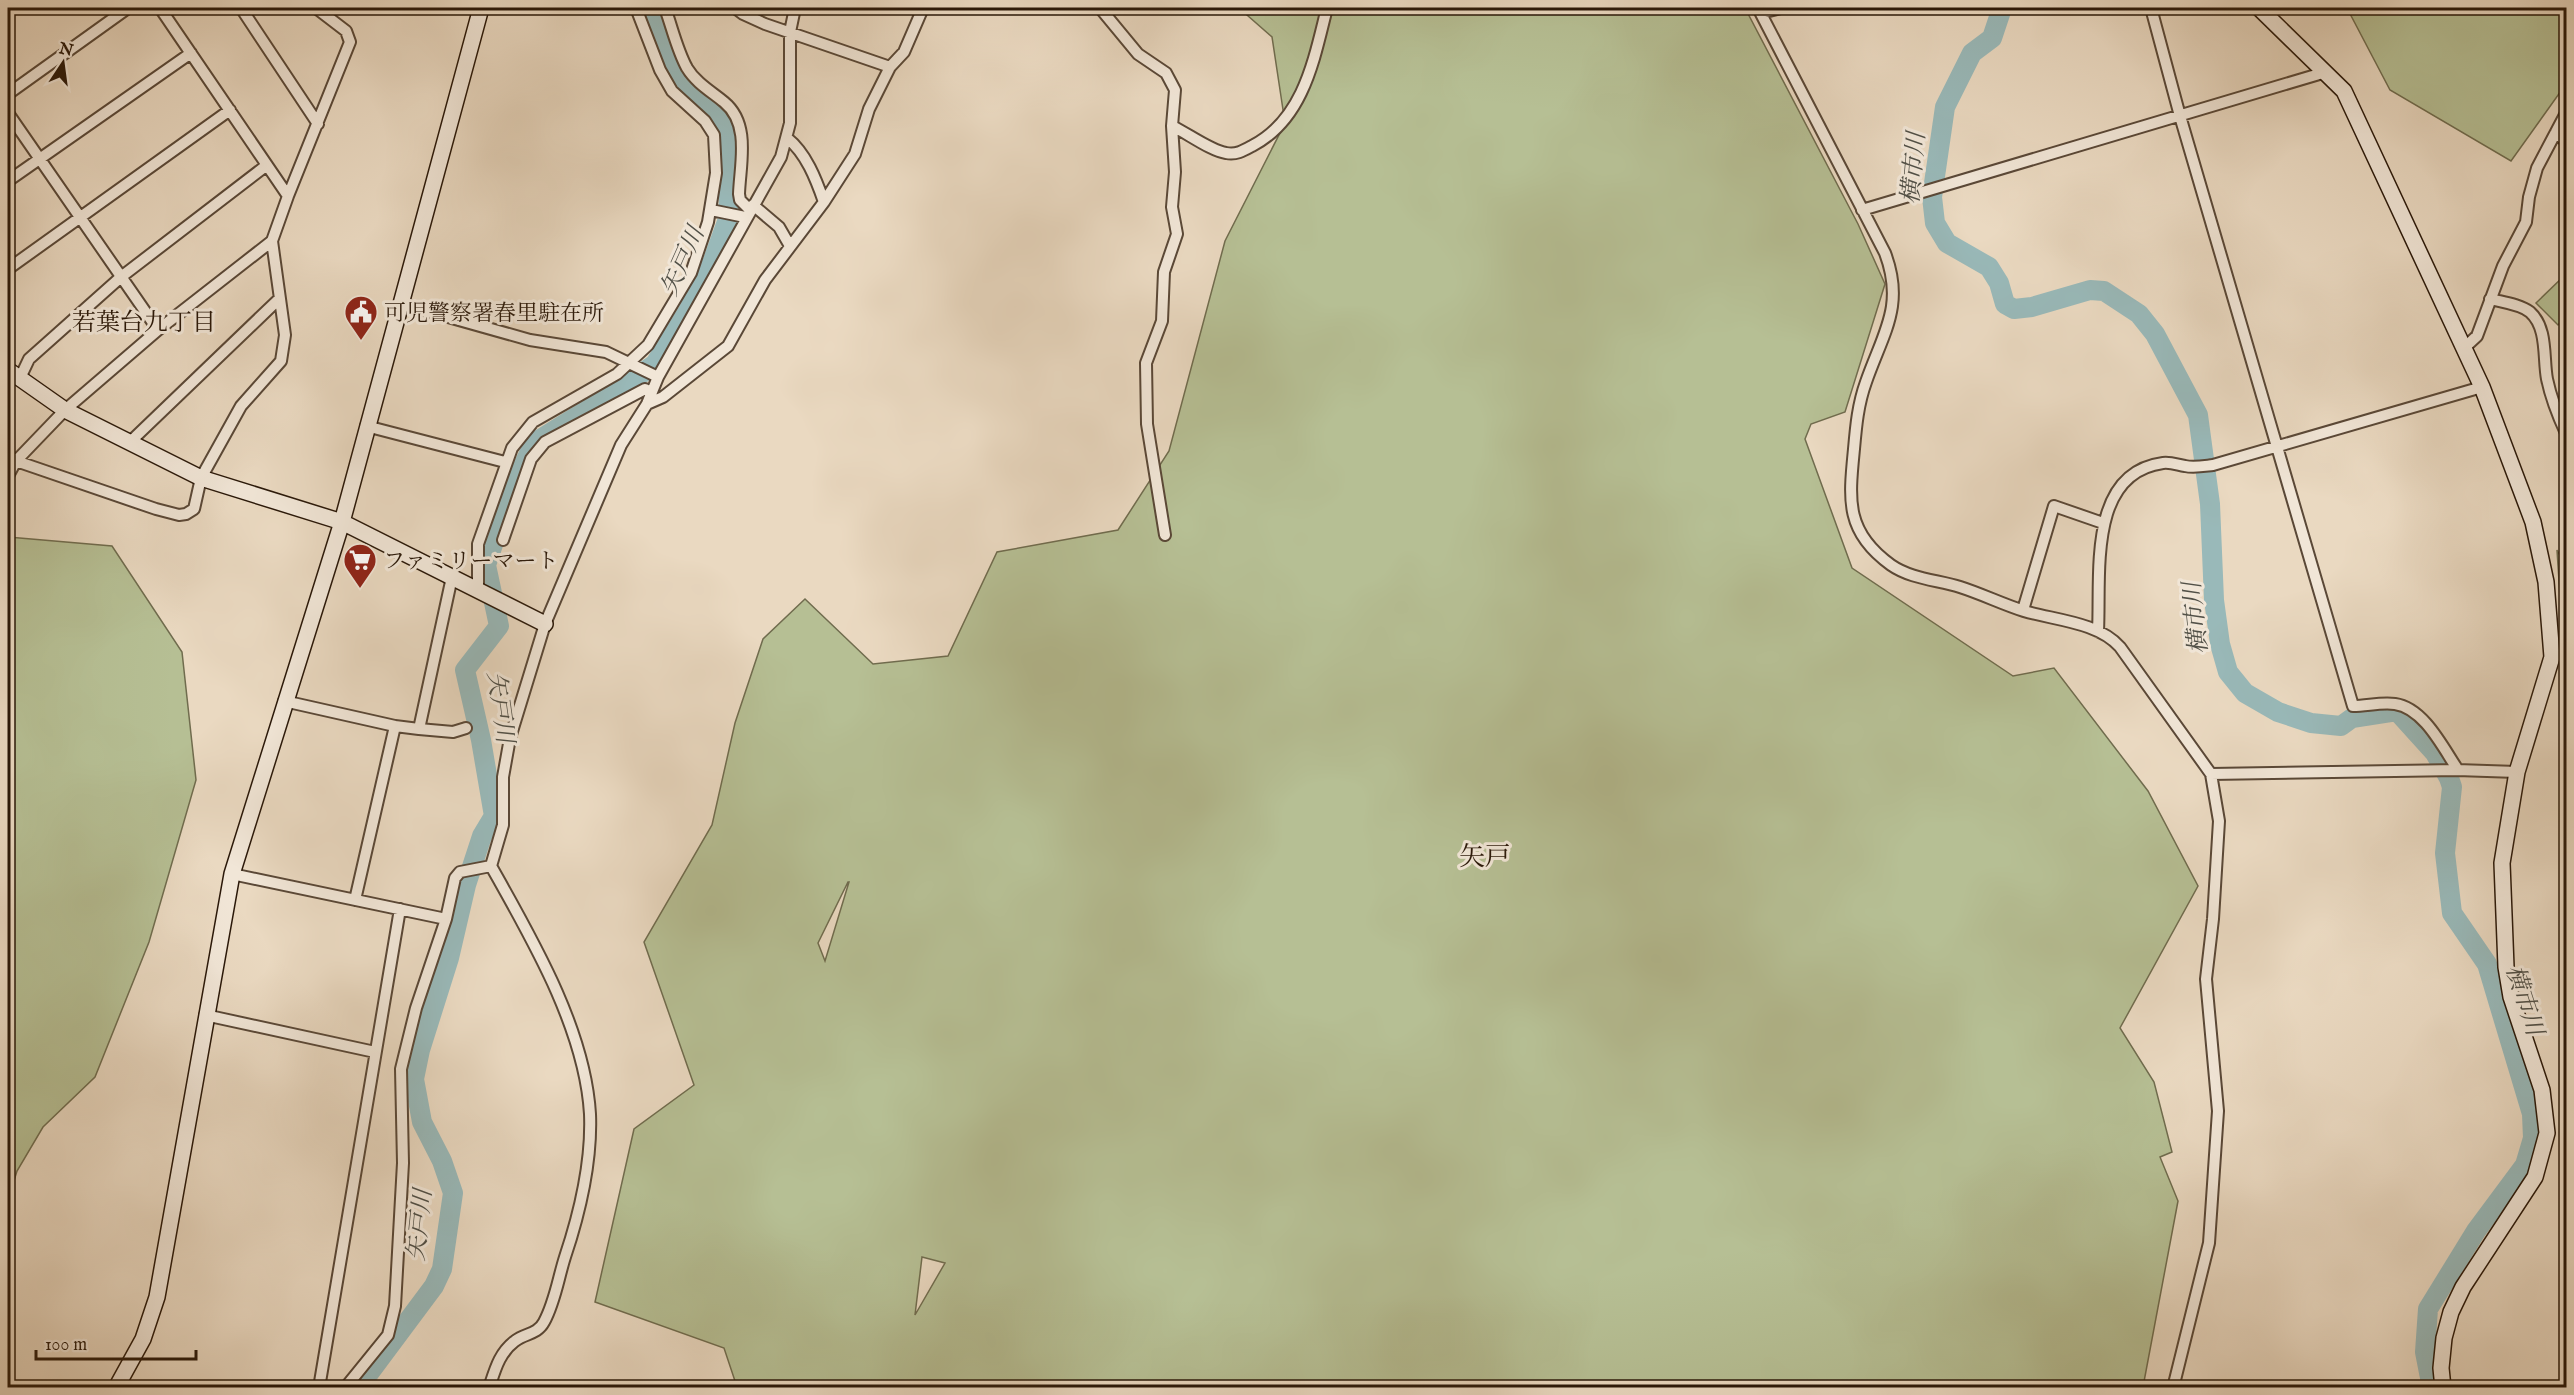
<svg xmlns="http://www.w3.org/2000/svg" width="2574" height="1395" font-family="'IM FELL English','Noto Serif JP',serif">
  <rect width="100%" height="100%" fill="#ead9c1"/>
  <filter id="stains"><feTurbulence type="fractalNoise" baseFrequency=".00333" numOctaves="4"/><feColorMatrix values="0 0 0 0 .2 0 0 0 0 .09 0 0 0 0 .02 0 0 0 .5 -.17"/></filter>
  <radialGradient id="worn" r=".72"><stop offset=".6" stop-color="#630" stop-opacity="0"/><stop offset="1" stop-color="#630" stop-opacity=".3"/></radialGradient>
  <path fill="#b6bf94" stroke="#706c4e" stroke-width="1.5" fill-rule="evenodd" d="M 1239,8 L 1745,8 L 1858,224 L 1885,284 L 1845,412 L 1811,424 L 1805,439 L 1852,568 L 2013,676 L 2054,668 L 2148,791 L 2198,886 L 2120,1028 L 2154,1082 L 2172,1152 L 2160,1157 L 2178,1201 L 2143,1387 L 737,1387 L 724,1348 L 595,1302 L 634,1129 L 694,1085 L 644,942 L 712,825 L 735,723 L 763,639 L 805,599 L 873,664 L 948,656 L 997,552 L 1118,530 L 1169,451 L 1225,241 L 1285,123 L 1272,37 ZM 848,882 L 849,882 L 825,961 L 818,943 ZM 922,1257 L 945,1263 L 915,1315 Z
    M 2347,8 L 2566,8 L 2562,20 L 2566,25 L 2566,84 L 2511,161 L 2390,90 Z
    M 2566,274 L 2566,316 L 2558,325 L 2536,303 Z
    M 8,537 L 112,546 L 182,652 L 196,780 L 149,942 L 95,1077 L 43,1127 L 17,1171 L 8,1200 Z
    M 2557,550 L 2566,567 L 2566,690 Z"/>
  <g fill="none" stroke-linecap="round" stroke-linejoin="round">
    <path stroke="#99b9b9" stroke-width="20" d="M 2002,8 L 1992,38 L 1972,53 L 1945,107 L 1932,197 L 1935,223 L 1947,243 L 1989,267 L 1999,283 L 2005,304 L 2014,309 L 2032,307 L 2090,290 L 2104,291 L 2139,314 L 2155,334 L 2198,415 L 2210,504 L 2214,600 L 2220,644 L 2228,672 L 2245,693 L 2278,712 L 2311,723 L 2341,726 L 2352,718 L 2397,711 L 2435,753 L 2449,778 L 2452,787 L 2445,853 L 2452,913 L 2487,964 L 2532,1114 L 2533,1138 L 2525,1165 L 2476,1231 L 2428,1309 L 2425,1352 L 2432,1388
      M 358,1388 L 434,1286 L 442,1269 L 453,1193 L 442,1161 L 422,1122 L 414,1079 L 420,1050 L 449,958 L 466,885 L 482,836 L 494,816 L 481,740 L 465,670 L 499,626 L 486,565 L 512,489 L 534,443 L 611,395 L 655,364 L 688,311 L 712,263 L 728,219 L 731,145 L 724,121 L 680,82 L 651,8"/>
    <defs>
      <path id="street" d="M 160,8 L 288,196
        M 241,8 L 318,124
        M 665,8 C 672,27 677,50 687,68 C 696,83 712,92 724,102 C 751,124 740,164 739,194 L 740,200 L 750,210
        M 735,8 L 743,14 L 765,24 L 890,67
        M 1100,8 L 1138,54 L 1166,73 L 1175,90 L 1172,126 L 1175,172 L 1172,207 L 1177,234 L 1164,272 L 1162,321 L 1146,363 L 1147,424 L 1165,535
        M 1758,8 L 1885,253 C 1905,306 1883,333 1866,382 C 1858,404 1856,426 1854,449 C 1849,500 1845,532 1891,565 C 1911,579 1938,580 1960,587 C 1982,594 2002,604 2024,611 C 2054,620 2098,622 2120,647 L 2211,774 L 2219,821 L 2213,919 L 2206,979 L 2218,1111 L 2209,1243 L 2173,1388
        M 2151,8 L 2180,116 L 2353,706 C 2367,706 2381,702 2395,704 C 2424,708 2443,748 2458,770
        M 1761,13 L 1781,8
        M 8,94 L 128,8
        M 8,113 L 158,330
        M 1172,126 C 1187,133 1211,151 1226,153 C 1236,155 1243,151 1252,146 C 1304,119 1314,59 1327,8
        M 2556,132 L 2566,142
        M 787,138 C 806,153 816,179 824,202
        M 8,181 L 191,53
        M 753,205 L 779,227 L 790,246
        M 711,210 L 745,217
        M 1862,210 L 2326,72
        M 8,269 L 230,110
        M 2490,299 C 2501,302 2520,304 2530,312 C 2548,328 2543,358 2547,379 C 2551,398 2558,416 2566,433
        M 402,304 L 530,340 L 606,352 L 658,377
        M 2463,349 L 2477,336 L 2503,266 L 2526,222 L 2529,197 L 2537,168 L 2566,113
        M 20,378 L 29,359 L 121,277 L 267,165
        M 647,404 L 663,397 L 728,346 L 765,280 L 824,202 L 855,154 L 869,109 L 890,67 L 904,52 L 923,8
        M 366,426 L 505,462
        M 130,442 L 279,299
        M 8,455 L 16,461 L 156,509 L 179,515 L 186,514 L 194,509 L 201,478 L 241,406 L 281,361 L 285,335 L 272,241 L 288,196 L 350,42 L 346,31 L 316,8
        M 8,476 L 16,461 L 65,410 L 158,330 L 272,241
        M 503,540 L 531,459 L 545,442 L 645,389 L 651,392
        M 452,577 L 419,729 L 453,732 L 466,728
        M 478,591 L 478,544 L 512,448 L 533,422 L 617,374 L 648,345 L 691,273 L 708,222 L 716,173 L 714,135 L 705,121 L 672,91 L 660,70 L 636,8
        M 2023,610 L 2054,506 L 2103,523
        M 2098,631 C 2101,575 2087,473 2163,463 C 2171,462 2178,465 2185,466 C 2194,468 2204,466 2213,465 L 2482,387
        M 284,701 L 395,726
        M 2211,774 L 2457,770 L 2517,772
        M 232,874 L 446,919
        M 355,900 L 395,726 L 419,729
        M 205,1015 L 375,1052
        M 319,1388 L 400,909
        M 345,1388 L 388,1335 L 395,1306 L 403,1163 L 401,1069 L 416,1008 L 446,919 L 455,878 L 460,872 L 491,866
        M 489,1388 C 495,1370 499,1353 515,1341 C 525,1333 537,1335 544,1322 C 555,1302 558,1279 565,1257 C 580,1212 592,1163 590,1114 C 585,1029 532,939 491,866 L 503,825 L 503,777 L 510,738 L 545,624 L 621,445 L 647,404 L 658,377 L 781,157 L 790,123 L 790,32 L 795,8"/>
      <path id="secondary" d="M 2259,8 L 2344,91 L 2482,387 L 2533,522 L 2546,582 L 2552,657 L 2517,772 L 2502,863 L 2506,967 L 2511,997 L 2542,1090 L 2547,1133 L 2535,1177 L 2463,1287 L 2451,1312 L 2444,1338 L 2441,1368 L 2443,1388
        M 8,370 L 65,410 L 201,478 L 342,522 L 545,624
        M 116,1388 L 143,1339 L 157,1297 L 232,874 L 342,522 L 481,8"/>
    </defs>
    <use href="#street" stroke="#5a4837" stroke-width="14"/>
    <use href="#secondary" stroke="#2a1809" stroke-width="18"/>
    <use href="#street" stroke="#f1e6d7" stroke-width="10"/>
    <use href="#secondary" stroke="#f1e6d7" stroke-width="15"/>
  </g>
  <defs>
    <symbol id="civic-pin" viewBox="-11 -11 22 30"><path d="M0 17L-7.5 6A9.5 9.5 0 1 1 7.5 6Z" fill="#8f2418" stroke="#f1e6d7"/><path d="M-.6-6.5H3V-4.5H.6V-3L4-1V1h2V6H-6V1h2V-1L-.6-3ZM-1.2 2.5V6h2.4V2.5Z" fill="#fff"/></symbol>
    <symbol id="supermarket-pin" viewBox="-11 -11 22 30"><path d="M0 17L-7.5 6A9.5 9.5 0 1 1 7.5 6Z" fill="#8f2418" stroke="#f1e6d7"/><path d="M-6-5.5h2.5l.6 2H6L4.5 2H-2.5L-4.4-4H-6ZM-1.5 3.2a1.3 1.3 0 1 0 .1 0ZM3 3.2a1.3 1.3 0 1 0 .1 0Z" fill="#fff"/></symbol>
  </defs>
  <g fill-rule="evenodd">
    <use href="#civic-pin" x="342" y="293" width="38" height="52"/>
    <use href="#supermarket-pin" x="341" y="541" width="38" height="52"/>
  </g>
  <g text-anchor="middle" stroke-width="6" stroke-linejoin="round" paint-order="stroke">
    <g font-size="22" fill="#2a1809" stroke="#f1e6d7" text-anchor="start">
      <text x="384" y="320">可児警察署春里駐在所</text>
      <text x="383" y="568">ファミリーマート</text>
    </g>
    <g font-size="24" font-style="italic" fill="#515047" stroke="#f1e6d7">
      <text transform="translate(1913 168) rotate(-85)" y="8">横市川</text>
      <text transform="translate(682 261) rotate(-66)" y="8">矢戸川</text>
      <text transform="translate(2195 618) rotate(-96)" y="8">横市川</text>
      <text transform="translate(501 707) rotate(82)" y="8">矢戸川</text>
      <text transform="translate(2525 1000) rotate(72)" y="8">横市川</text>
      <text transform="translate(419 1225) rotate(-84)" y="8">矢戸川</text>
    </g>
    <g font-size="24" fill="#2a1809" stroke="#f1e6d7">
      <text x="144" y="330">若葉台九丁目</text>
    </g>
    <g font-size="26" fill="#2a1809" stroke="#f1e6d7">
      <text x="1485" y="865">矢戸</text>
    </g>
  </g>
  <rect width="2574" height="1395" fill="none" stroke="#ead9c1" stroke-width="30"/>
  <rect x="9" y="9" width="2556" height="1377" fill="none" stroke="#2a1809" stroke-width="3"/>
  <rect x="15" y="15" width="2544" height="1365" fill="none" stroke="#2a1809" stroke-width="1.5"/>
  <g transform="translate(63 63) rotate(13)" stroke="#f1e6d7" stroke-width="4.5" paint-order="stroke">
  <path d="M0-4.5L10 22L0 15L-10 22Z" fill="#2a1809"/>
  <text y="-9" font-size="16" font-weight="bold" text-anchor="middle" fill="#2a1809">N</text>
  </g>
  <path d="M36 1350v9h160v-9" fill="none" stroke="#2a1809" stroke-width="3"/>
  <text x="45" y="1350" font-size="18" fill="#2a1809" stroke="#f1e6d7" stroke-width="4.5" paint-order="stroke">100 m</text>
  <rect width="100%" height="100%" filter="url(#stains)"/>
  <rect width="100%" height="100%" fill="url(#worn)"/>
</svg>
